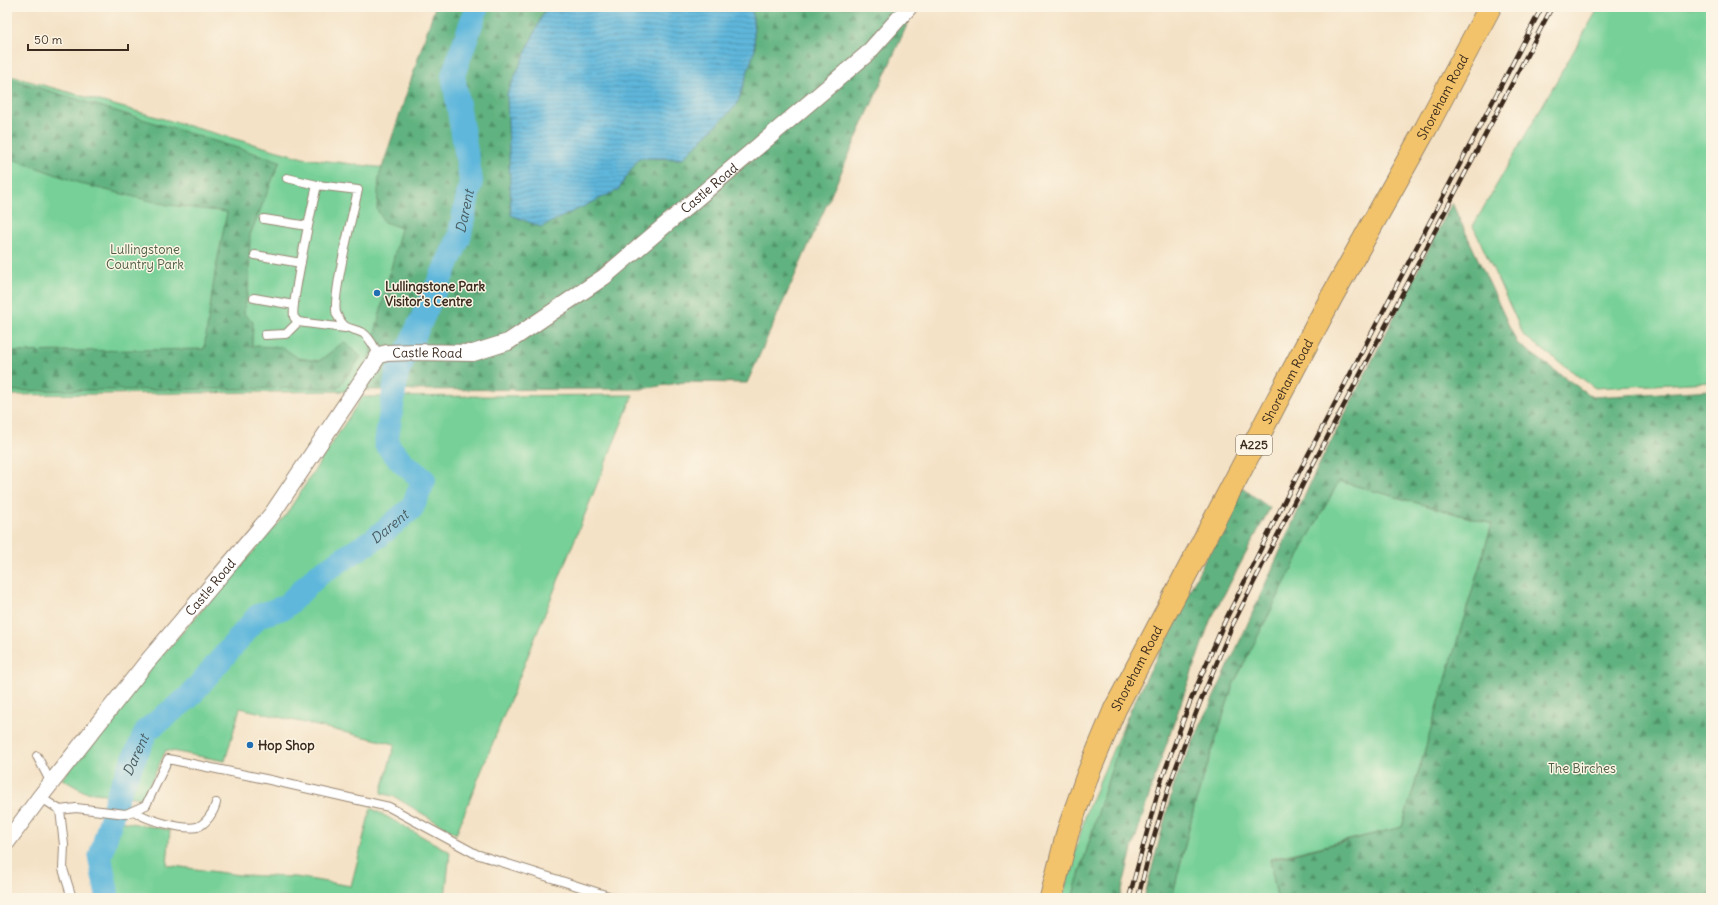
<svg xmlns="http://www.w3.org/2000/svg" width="1718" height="905" font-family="Delius,sans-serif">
  <defs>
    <pattern id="forest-firs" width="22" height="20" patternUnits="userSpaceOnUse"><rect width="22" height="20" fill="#60b280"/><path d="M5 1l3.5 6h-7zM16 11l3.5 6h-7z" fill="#509168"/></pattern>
    <pattern id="water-rules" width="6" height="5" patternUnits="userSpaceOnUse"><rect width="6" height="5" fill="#5fb7dc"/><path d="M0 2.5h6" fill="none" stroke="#5095b2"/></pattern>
  </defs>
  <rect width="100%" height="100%" fill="#fcf5e5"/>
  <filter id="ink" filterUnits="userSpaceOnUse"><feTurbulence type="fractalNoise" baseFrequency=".025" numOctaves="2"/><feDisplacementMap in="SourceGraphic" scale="8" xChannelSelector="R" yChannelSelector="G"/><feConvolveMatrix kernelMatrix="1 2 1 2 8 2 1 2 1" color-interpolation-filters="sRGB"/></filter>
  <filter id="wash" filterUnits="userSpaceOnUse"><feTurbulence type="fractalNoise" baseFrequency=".012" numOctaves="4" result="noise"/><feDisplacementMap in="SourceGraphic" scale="16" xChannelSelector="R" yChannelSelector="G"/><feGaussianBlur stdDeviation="0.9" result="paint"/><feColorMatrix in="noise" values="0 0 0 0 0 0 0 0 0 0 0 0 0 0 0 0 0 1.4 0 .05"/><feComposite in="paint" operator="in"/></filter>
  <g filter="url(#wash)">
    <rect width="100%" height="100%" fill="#f4e2c6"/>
    <path fill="#76d097" stroke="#587d5a" d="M 1599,7 L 1711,7 L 1711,382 L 1595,388 L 1524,336 L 1473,226 Z
      M 7,75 L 303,158 L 409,171 L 410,230 L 384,328 L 351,391 L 7,395 Z
      M 633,395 L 456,834 L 395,797 L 381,793 L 395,744 L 240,708 L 225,761 L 166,750 L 143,798 L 85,792 L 62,779 L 150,669 L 285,516 L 362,397 Z
      M 1339,481 L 1492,524 L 1402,827 L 1270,859 L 1277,898 L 1172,898 L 1195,804 L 1233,685 L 1305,543 Z
      M 1128,715 L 1072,898 L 1062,898 L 1087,810 Z
      M 371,808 L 450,852 L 445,898 L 119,898 L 113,886 L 110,845 L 119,821 L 170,830 L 167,865 L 239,875 L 296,877 L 351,886 Z"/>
    <path fill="url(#forest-firs)" stroke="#4e6e4f" d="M 435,7 L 546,7 L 542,18 L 618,190 L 639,157 L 682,159 L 755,49 L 752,7 L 915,7 L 747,383 L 685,382 L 641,389 L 361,390 L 401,228 L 384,222 L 377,209 L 379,177 Z
      M 7,78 L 280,161 L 250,235 L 249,282 L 244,314 L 253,322 L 252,346 L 282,347 L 298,358 L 319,361 L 344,342 L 361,357 L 338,388 L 7,391 L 7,352 L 204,349 L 215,273 L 227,212 L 168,205 L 85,185 L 7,157 Z
      M 1452,203 L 1517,343 L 1592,397 L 1711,390 L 1711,898 L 1277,898 L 1270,860 L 1402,827 L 1492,524 L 1339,481 L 1305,543 L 1233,685 L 1195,804 L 1172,898 L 1144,898 L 1175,781 L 1244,632 L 1314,475 Z
      M 1241,487 L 1270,508 L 1210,621 L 1158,768 L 1132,849 L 1120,898 L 1072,898 L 1128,715 Z"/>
    <path fill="url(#water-rules)" stroke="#4d707d" d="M 546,7 L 752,7 L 755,49 L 737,105 L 682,159 L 639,158 L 618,190 L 541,227 L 511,215 L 507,94 Z"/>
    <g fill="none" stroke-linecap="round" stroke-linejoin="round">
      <path stroke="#5fb7dc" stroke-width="24" id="s1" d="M 108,898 L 100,858 L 118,794 L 147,730 L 188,698 L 258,616 L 285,607 L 318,575 L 376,538 L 412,508 L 424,480 L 403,463 L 386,444 L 397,373 L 459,238 L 471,181 L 453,75 L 477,7"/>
    </g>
  </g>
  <g filter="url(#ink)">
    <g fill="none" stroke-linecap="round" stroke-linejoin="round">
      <defs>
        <path id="lane" d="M 287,178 L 317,185 L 358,190 C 354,208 330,304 337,315 C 346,332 349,326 363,333 C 371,338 374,348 379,355
          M 317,185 C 313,202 290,308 294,317 C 295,319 297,320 298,322 L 345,328
          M 264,219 L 308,226
          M 255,255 L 301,263
          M 254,298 L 294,305
          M 265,335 L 286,334 L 298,322
          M 37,756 L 51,783
          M 40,797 L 60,810 L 76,808 L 126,814 L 146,805 L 168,759 L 270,780 L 389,807 L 476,854 L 615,898
          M 60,810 L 64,845 L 63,869 L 72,898
          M 134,811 C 146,820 183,830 197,827 C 206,824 214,812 216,803"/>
        <g id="street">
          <path id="s2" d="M 7,842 L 40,797 L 147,662 L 272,514 L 379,355 L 387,353 L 414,352 L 473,353 L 508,342 L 604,277 L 867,54 L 909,7"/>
        </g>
        <g id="primary">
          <path id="s3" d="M 1051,898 L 1068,831 L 1088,774 L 1115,709 L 1331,298 L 1426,128 L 1490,7"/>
        </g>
      </defs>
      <use href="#lane" stroke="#988672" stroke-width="10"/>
      <use href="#street" stroke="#988672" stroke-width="18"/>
      <use href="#primary" stroke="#988672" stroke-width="24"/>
      <use href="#lane" stroke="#fff" stroke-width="8"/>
      <use href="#street" stroke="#fff" stroke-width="16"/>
      <use href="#primary" stroke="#f2c36a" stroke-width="22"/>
      <defs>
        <path id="rail" d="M 1129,898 L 1160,784 L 1190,702 L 1224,623 L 1299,472 L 1542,7
          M 1138,898 L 1149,854 L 1169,786 L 1199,705 L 1232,626 L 1307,476 L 1552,7"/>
      </defs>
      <use href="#rail" stroke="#3b2a1e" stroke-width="4.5"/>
      <use href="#rail" stroke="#fcf5e5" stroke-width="3" stroke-dasharray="9" stroke-linecap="butt"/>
    </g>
  </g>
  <g fill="#1f6fb2" stroke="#fcf5e5" stroke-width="1.5">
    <circle cx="377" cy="293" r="4"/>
    <circle cx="250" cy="745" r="4"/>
  </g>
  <g text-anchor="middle" stroke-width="3" stroke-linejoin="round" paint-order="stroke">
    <rect fill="#fcf5e5" stroke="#75675a" stroke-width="1" x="1236" y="435" width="36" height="20" rx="3"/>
    <g font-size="12" font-weight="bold" fill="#3b2a1e">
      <text x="1254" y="449">A225</text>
    </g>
    <g font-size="13" fill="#3b2a1e" stroke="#fcf5e5">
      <text dy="5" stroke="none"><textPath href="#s3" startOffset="894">Shoreham Road</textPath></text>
      <text dy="5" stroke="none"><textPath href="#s2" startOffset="998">Castle Road</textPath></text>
      <text dy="5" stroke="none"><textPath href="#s2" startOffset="662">Castle Road</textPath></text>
      <text dy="5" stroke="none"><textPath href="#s3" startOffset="570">Shoreham Road</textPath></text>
      <text dy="5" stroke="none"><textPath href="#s2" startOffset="326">Castle Road</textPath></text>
      <text dy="5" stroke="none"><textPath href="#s3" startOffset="246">Shoreham Road</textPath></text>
    </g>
    <g font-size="13" fill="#4d5c42" stroke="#fcf5e5">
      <text x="145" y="254">Lullingstone<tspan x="145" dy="15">Country Park</tspan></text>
      <text x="1582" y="773">The Birches</text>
    </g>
    <g font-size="13" font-weight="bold" fill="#3b2a1e" stroke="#fcf5e5" text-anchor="start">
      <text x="385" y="291">Lullingstone Park<tspan x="385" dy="15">Visitor's Centre</tspan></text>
      <text x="258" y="750">Hop Shop</text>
    </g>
    <g font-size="14" font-style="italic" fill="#485b60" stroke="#fcf5e5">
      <text dy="5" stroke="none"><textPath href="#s1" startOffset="858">Darent</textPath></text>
      <text dy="5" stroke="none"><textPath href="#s1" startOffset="498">Darent</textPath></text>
      <text dy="5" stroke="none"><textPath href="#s1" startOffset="150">Darent</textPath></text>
    </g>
  </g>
  <rect width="1718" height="905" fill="none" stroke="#fcf5e5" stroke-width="24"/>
  <path d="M28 44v6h100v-6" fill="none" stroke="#3b2a1e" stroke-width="2"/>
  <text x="34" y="44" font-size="12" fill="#3b2a1e" stroke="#fcf5e5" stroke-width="3" paint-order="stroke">50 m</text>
</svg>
